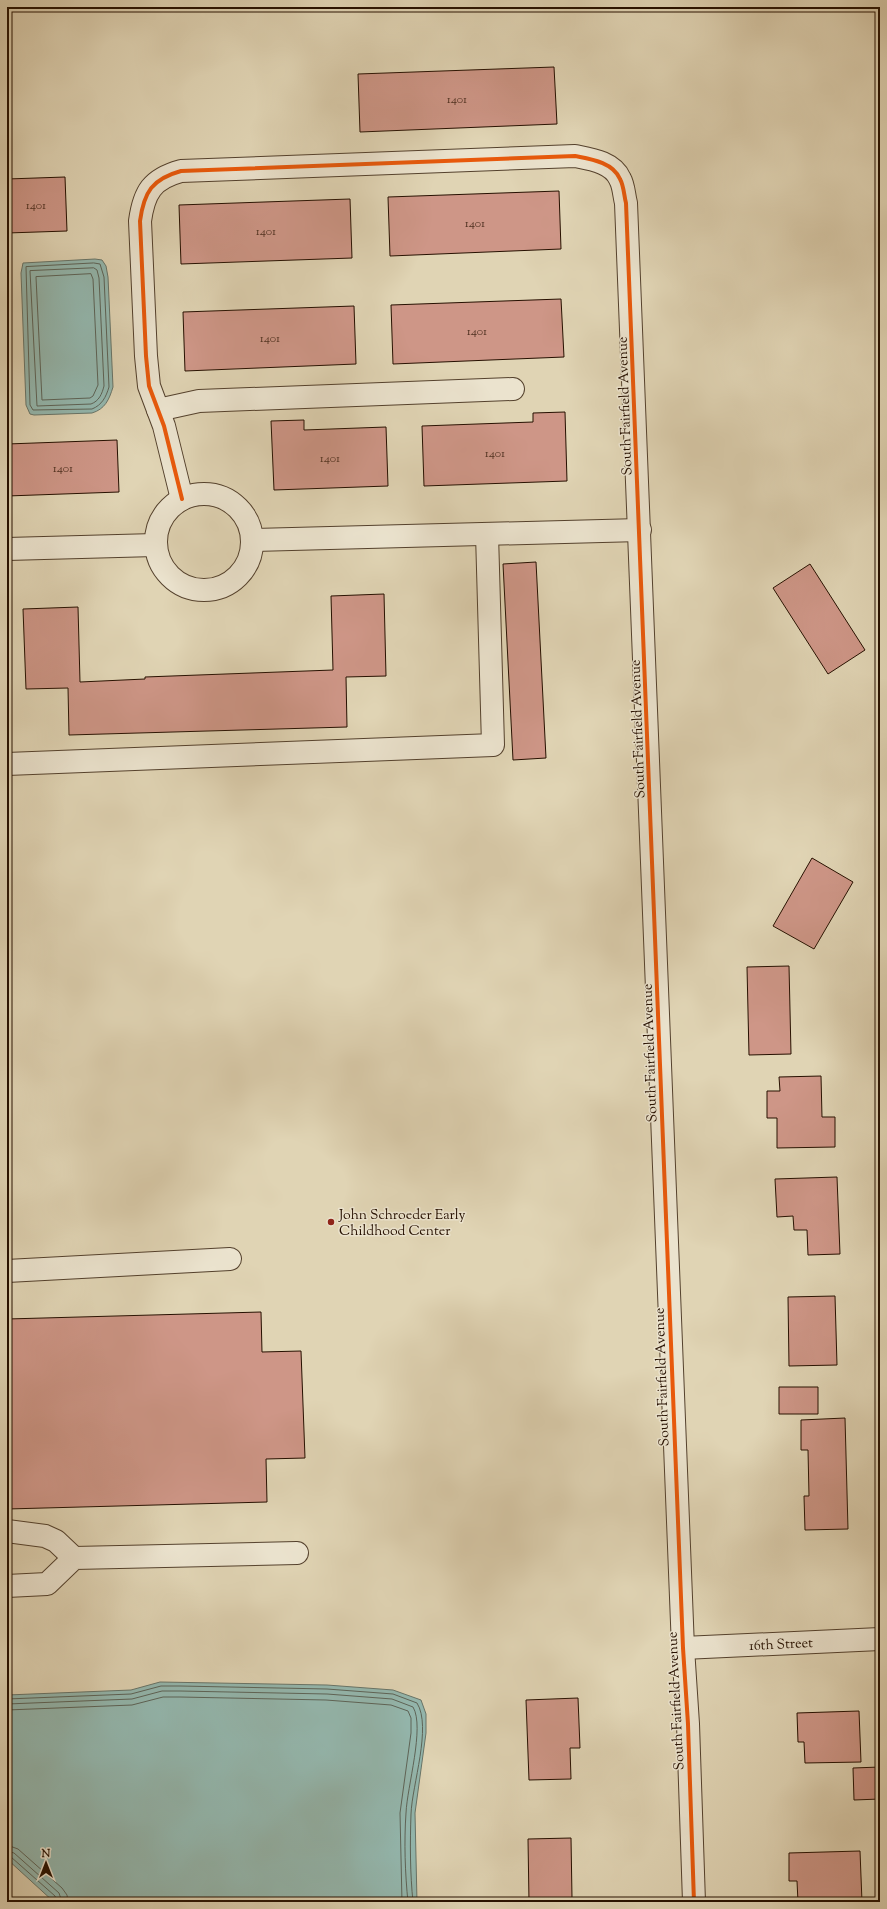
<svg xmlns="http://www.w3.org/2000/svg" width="887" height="1909" font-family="'Sorts Mill Goudy',serif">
  <rect width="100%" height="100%" fill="#e0d4b4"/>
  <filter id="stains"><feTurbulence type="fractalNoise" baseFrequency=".005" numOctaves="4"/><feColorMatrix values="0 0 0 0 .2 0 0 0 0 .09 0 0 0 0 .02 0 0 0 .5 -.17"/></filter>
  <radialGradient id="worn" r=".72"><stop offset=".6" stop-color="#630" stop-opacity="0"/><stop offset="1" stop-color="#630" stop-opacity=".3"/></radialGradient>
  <path fill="#94b8af" stroke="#687569" d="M 95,259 L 102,260 L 106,266 L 108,277 L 113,387 C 109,400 105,409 92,413 L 34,415 L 30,414 L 26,405 L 21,273 L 23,263 Z
    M 160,1682 L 327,1685 L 393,1690 L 421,1700 L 426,1714 L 426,1733 L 415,1813 L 417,1902 L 54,1902 L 7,1859 L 7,1695 L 131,1690 Z"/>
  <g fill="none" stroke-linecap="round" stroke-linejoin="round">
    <path stroke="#5d6458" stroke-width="1" d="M 94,263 L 100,264 L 104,277 L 109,387 C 106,397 102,405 92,409 L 33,410 L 30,405 L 26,267 Z
      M 94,268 L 97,270 L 99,278 L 104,386 C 102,394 99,401 91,404 L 37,406 L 30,271 Z
      M 91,274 L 93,279 L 98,385 L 93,396 L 90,398 L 42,400 L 36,277 Z
      M 7,1699 L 131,1694 L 161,1686 L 180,1686 L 327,1689 L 393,1694 L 417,1703 C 432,1727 412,1785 411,1814 C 410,1843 410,1873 413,1902
      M 7,1704 L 132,1699 L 162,1691 L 180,1691 L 327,1694 L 392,1699 L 413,1707 C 425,1727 407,1787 406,1813 C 404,1842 405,1873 408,1902
      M 7,1710 L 132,1705 L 163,1697 L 180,1697 L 326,1700 L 391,1705 L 408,1711 L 411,1718 L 411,1733 L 400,1813 L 402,1902
      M 7,1845 L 18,1849 L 62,1888 L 67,1895 L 68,1902
      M 7,1851 L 14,1853 L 59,1893 L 62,1902
      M 7,1856 L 11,1857 L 55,1896 L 57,1902"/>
  </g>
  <path fill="#ce9687" stroke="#261000" d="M 554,67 L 557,124 L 360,132 L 358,74 Z
    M 65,177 L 67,231 L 7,233 L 7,179 Z
    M 559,191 L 561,249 L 390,256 L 388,197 Z
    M 350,199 L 352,258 L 181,264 L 179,205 Z
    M 561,299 L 564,357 L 393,364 L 391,305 Z
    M 354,306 L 356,364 L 185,371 L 183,312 Z
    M 565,412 L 567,481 L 424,486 L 422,426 L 533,422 L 533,413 Z
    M 304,420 L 304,430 L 386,427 L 388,486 L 274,490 L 271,421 Z
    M 117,440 L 119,492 L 7,496 L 7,444 Z
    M 536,562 L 546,758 L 513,760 L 503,564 Z
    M 810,564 L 865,650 L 828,674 L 773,588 Z
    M 384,594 L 386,676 L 346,677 L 347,727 L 69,735 L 68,688 L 26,689 L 23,609 L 78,607 L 80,682 L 145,679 L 145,677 L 333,670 L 331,596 Z
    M 812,858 L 853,882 L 814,949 L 773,926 Z
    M 789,966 L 791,1054 L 749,1055 L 747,967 Z
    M 821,1076 L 822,1117 L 835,1117 L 835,1147 L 777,1148 L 777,1118 L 767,1118 L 767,1091 L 780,1091 L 779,1077 Z
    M 837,1177 L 840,1254 L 808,1255 L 807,1230 L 794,1230 L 793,1216 L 777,1217 L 775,1179 Z
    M 835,1296 L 837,1365 L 789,1366 L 788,1297 Z
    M 261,1312 L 262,1352 L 301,1351 L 305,1458 L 266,1459 L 267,1502 L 7,1509 L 7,1319 Z
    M 779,1387 L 818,1387 L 818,1414 L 779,1414 Z
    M 845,1418 L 848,1529 L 805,1530 L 804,1496 L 809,1496 L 808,1450 L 801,1450 L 801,1420 Z
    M 578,1698 L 580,1748 L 570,1748 L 571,1779 L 529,1780 L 526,1700 Z
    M 859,1711 L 861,1762 L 805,1763 L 804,1742 L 798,1742 L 797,1713 Z
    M 880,1767 L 880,1799 L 854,1800 L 853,1768 Z
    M 571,1838 L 572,1898 L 564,1898 L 564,1902 L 529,1902 L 528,1839 Z
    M 860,1851 L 862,1902 L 798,1902 L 797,1881 L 789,1881 L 789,1853 Z"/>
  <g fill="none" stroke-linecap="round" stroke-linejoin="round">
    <defs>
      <g id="minor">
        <path d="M 158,410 L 199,401 L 513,389"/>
        <circle cx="204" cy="542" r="48"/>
        <path d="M 182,499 L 164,426 L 149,386 L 146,356 L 140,221 C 144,192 152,179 181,171 L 575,156 C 590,159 613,162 620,179 C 624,186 624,196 626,203 L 683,1648 L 688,1724 L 694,1902"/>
        <path d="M 253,540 L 640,530"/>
        <path d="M 7,549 L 155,545"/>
        <path d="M 7,764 L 493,745 L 487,534"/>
        <path d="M 7,1271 L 230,1259"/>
        <path d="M 7,1531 L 45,1536 L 56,1541 L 74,1558"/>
        <path d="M 7,1586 L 47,1584 L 74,1558 L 297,1553"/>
        <path id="s1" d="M 683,1648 L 880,1639"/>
      </g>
    </defs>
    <use href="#minor" stroke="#54412d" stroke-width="24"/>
    <use href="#minor" stroke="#ebe3ce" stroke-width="22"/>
    <defs>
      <path id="cycleway" d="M 182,499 L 164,426 L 149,386 L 146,356 L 140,221 C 144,192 152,179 181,171 L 575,156 C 590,159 613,162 620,179 C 624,186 624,196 626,203 L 683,1648 L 688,1724 L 694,1902"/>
    </defs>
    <use href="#cycleway" stroke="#ebe3ce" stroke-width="6"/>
    <use href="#cycleway" stroke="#e8590c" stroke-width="4"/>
  </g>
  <circle fill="#8f2418" stroke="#ebe3ce" stroke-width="1.5" cx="331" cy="1222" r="4"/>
  <g text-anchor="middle" stroke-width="3" stroke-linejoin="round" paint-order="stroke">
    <g font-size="12" fill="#503222">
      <text x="457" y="103">1401</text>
      <text x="36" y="209">1401</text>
      <text x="475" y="227">1401</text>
      <text x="266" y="235">1401</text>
      <text x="477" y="335">1401</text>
      <text x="270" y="342">1401</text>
      <text x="495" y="457">1401</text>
      <text x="330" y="462">1401</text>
      <text x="63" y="472">1401</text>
    </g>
    <g font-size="14" fill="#261000" stroke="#ebe3ce">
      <text transform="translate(624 406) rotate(-92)" y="5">South Fairfield Avenue</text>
      <text transform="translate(637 729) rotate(-92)" y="5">South Fairfield Avenue</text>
      <text transform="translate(649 1053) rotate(-92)" y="5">South Fairfield Avenue</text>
      <text transform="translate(661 1377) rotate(-92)" y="5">South Fairfield Avenue</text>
      <text dy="5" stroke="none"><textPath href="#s1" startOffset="98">16th Street</textPath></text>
      <text transform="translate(675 1701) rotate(-93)" y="5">South Fairfield Avenue</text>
    </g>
    <g font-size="14" fill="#261000" stroke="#ebe3ce" text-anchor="start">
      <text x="339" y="1219">John Schroeder Early<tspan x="339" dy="16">Childhood Center</tspan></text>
    </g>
  </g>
  <rect width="887" height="1909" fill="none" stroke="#e0d4b4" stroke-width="24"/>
  <rect x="8" y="8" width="871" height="1893" fill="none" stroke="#261000" stroke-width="2"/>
  <rect x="12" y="12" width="863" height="1885" fill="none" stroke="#261000"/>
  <g transform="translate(46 1863)" stroke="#ebe3ce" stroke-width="3" paint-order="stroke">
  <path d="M0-3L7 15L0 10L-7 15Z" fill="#261000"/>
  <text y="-6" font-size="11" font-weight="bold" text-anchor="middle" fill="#261000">N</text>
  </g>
  <rect width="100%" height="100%" filter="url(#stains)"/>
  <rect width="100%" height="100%" fill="url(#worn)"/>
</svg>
